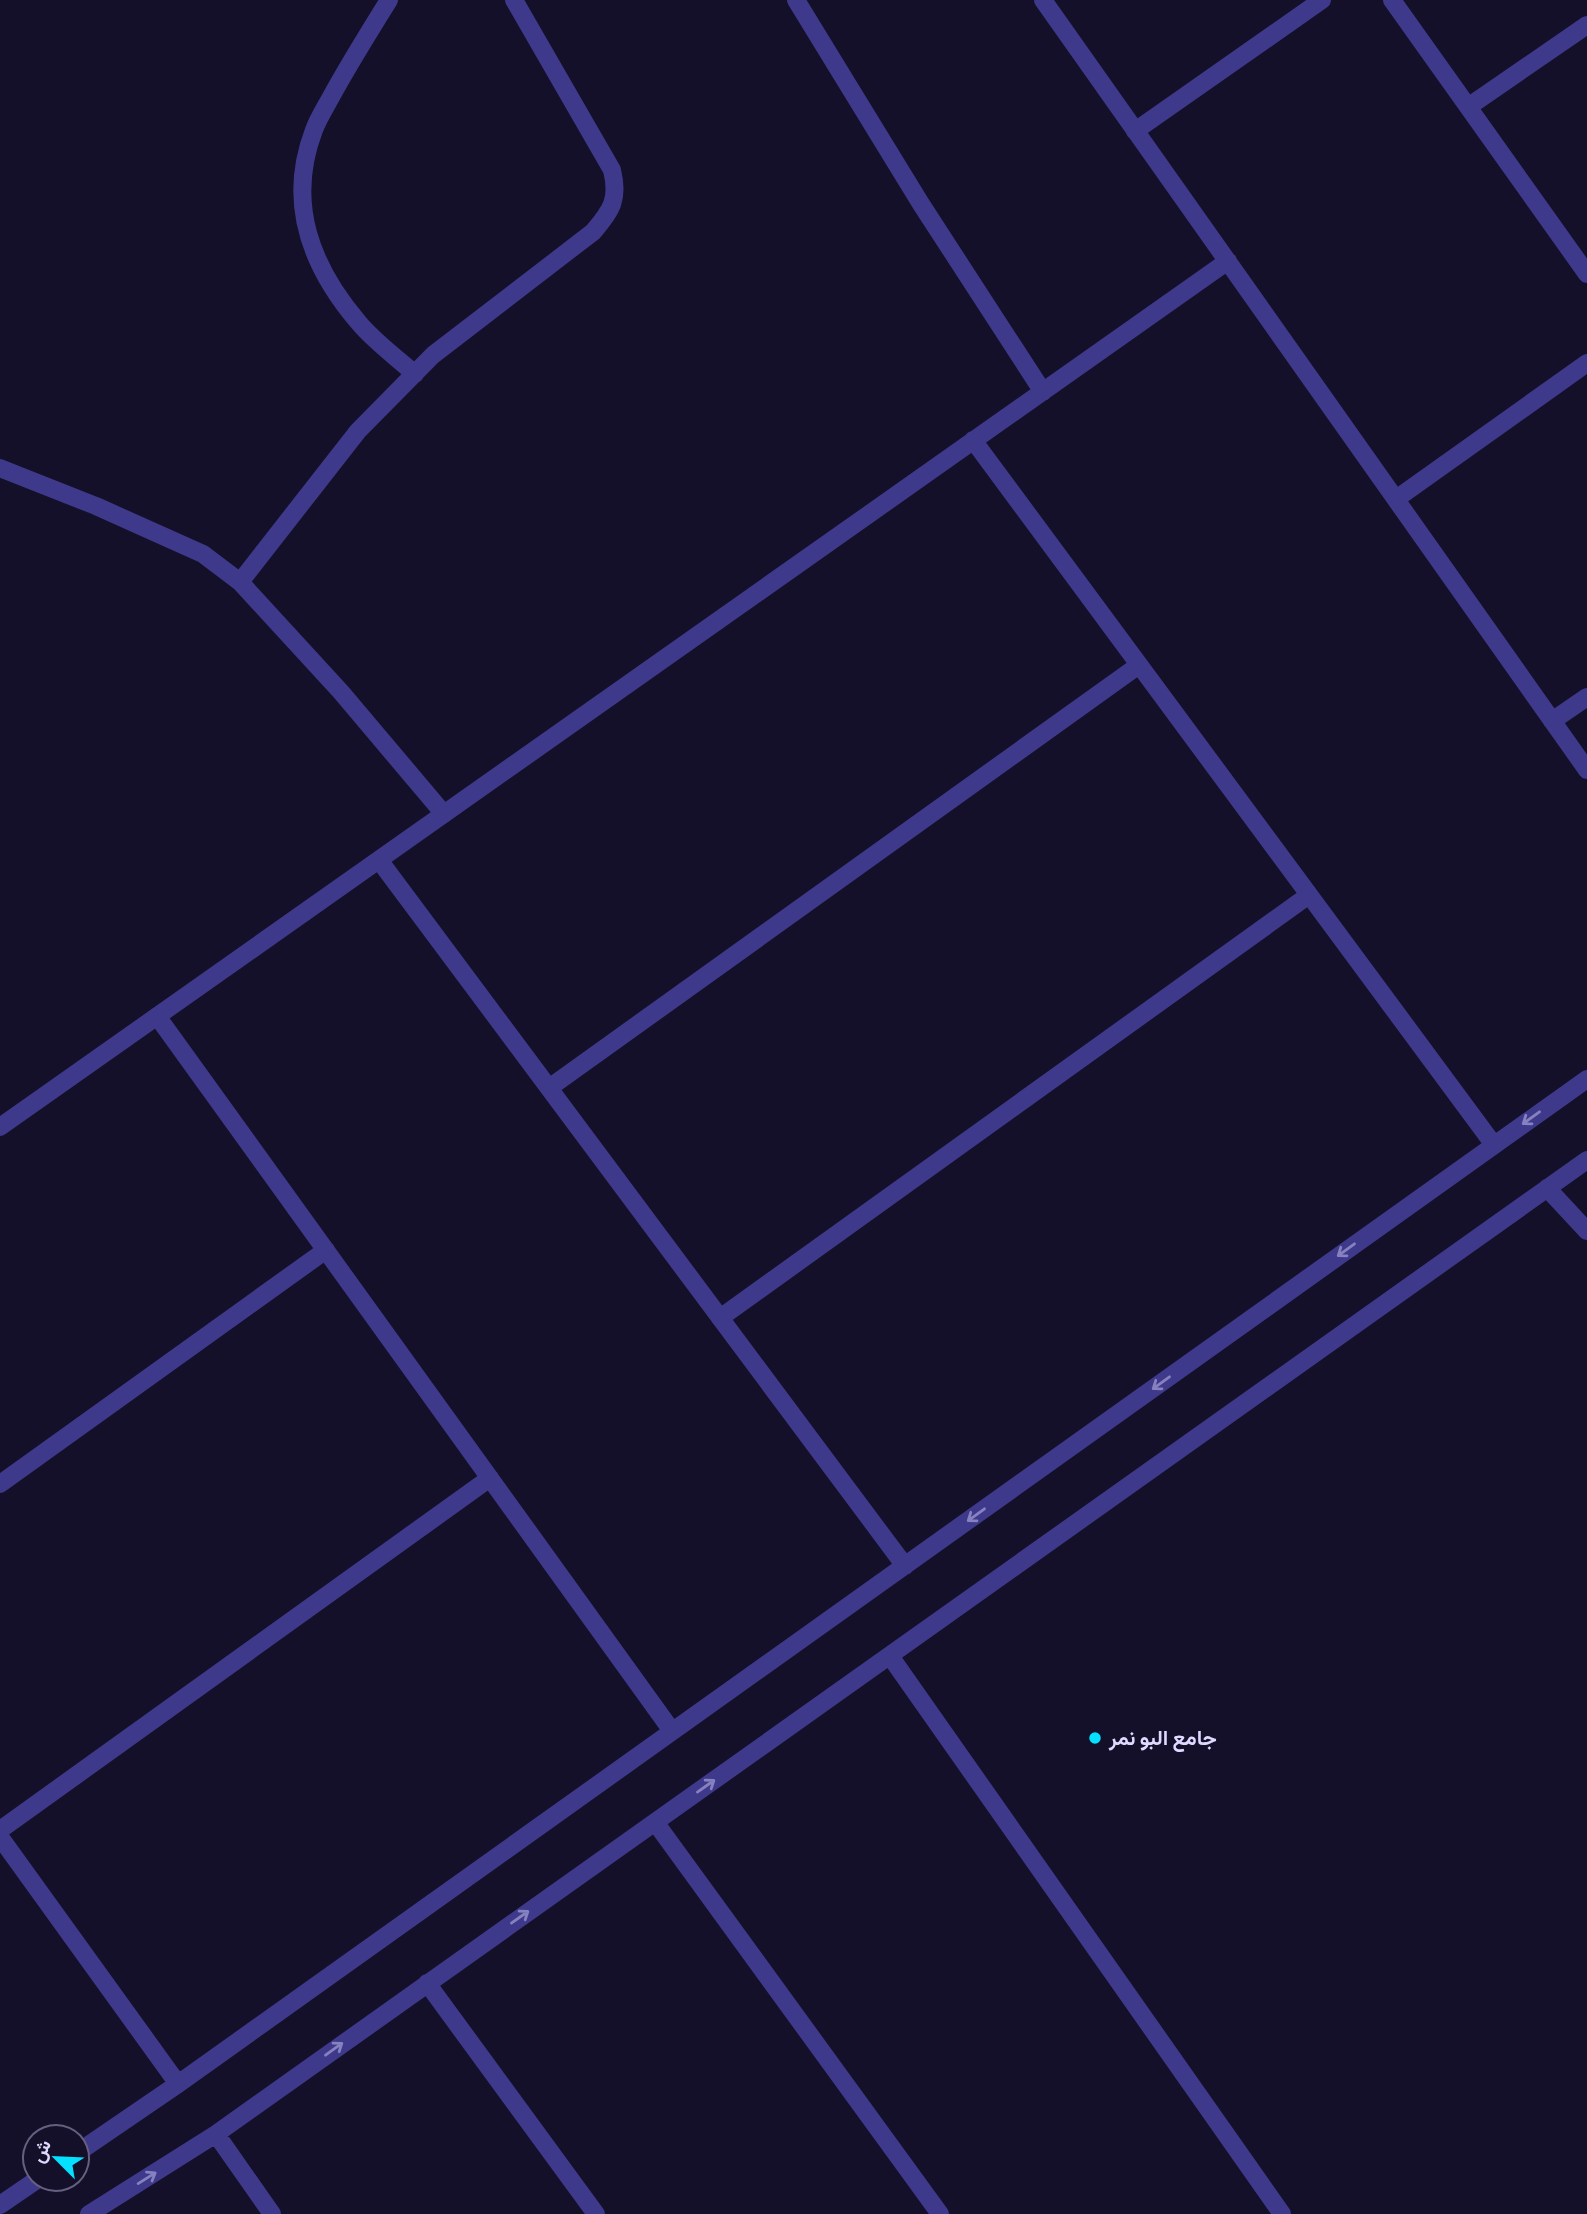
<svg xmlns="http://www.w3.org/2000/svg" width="1587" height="2214" font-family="'Source Sans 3',Vazirmatn,sans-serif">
  <rect width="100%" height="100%" fill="#15102a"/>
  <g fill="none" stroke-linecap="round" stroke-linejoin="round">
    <path stroke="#3e398b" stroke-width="18" d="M 389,0 C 369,32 349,64 331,97 C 325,108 318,119 314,130 C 286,203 311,267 359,323 C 375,342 397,358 415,374
      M 796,0 L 921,204 L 1043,392
      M 1043,0 L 1587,770
      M 1392,0 L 1587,274
      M 1468,107 L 1587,25
      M 1135,131 L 1322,0
      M 973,440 L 1494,1145
      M 0,468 L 96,506 L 203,554 L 240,582 L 341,692 L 444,814
      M 1396,499 L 1587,363
      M 240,582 L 358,431 L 433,355 L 593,232 C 612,210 619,199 612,170 L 514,0
      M 1552,721 L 1587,697
      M 379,860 L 905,1566
      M 157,1016 L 672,1731
      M 549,1088 L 1139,665
      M 0,1127 L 1228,261
      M 1547,1188 L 1587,1231
      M 720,1318 L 1309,895
      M 0,1484 L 326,1250
      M 890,1656 L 1282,2214
      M 655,1822 L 940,2214
      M 0,1830 L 490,1478
      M 0,1837 L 178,2084
      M 427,1983 L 596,2214
      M 216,2134 L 272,2214
      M 77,2153 L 178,2084 L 1587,1079
      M 0,2205 L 38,2179
      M 89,2214 L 216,2134 L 1587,1160"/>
  </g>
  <defs><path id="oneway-shaft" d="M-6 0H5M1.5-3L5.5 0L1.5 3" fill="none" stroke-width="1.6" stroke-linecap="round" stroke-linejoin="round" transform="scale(1.75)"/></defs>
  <g stroke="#8681bf">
    <use href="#oneway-shaft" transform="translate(1531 1118) rotate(144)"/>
    <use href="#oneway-shaft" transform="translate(1346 1250) rotate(144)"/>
    <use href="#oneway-shaft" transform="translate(1161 1383) rotate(144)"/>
    <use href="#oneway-shaft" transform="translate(976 1515) rotate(144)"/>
    <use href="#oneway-shaft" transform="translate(706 1786) rotate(-35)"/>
    <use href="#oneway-shaft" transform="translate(520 1917) rotate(-35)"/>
    <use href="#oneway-shaft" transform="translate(334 2049) rotate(-36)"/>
    <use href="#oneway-shaft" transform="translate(147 2178) rotate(-32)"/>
  </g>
  <circle fill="#05e0ff" stroke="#15102a" stroke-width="2.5" cx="1095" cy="1738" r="7"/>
  <g text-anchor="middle" stroke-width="5" stroke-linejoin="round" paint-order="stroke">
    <g font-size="21" font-weight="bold" fill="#ded9ff" stroke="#15102a" text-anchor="start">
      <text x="1109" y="1745">جامع البو نمر</text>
    </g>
  </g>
  <g transform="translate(56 2158) rotate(294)"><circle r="33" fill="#15102a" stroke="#65607f" stroke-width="2"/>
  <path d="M0-5L12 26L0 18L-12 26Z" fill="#05e0ff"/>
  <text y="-10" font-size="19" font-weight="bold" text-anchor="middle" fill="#ded9ff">ش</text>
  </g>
</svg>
